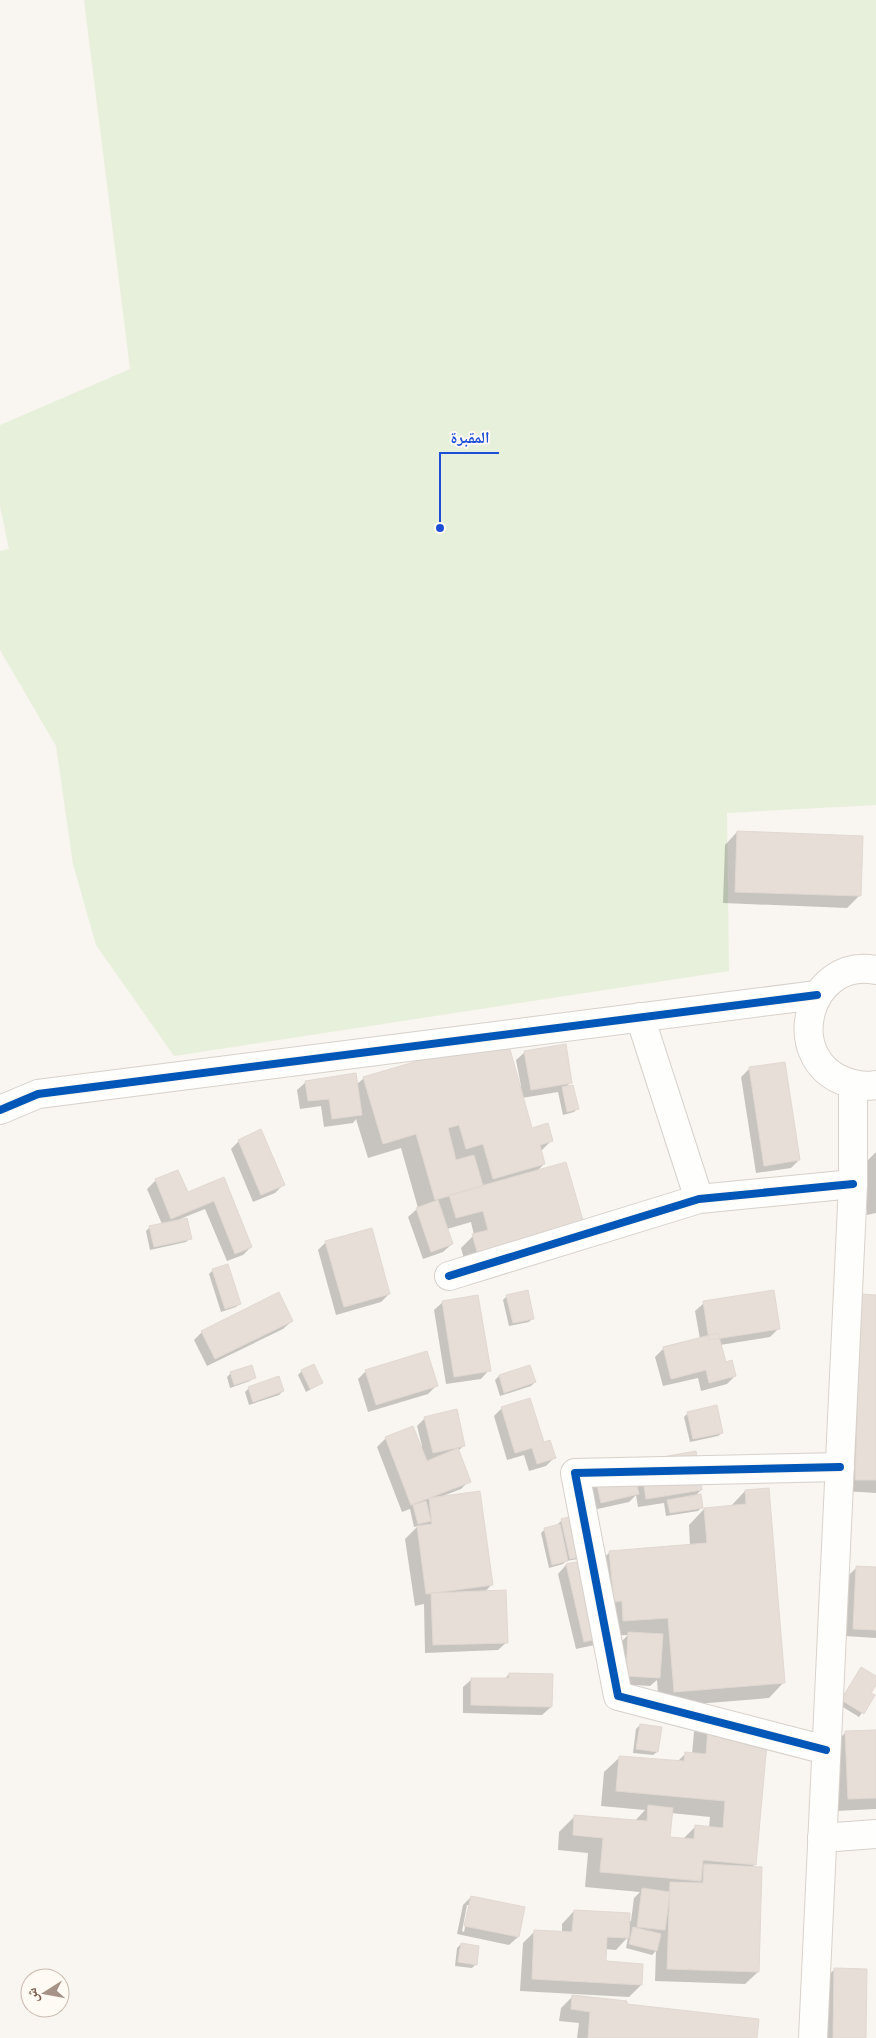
<svg xmlns="http://www.w3.org/2000/svg" width="876" height="2038" font-family="Overpass,'Noto Naskh Arabic',sans-serif">
  <rect width="100%" height="100%" fill="#f9f5f0"/>
  <path fill="#e7f0db" d="M 84,0 L 876,0 L 876,805 L 727,813 L 729,971 L 174,1056 L 96,945 L 73,864 L 56,746 L 0,650 L 0,551 L 9,549 L 0,506 L 0,425 L 130,369 Z"/>
  <path fill="#0003" fill-rule="evenodd" d="M 737,832 L 859,896 L 847,908 L 723,903 L 725,845 Z
    M 525,1052 L 570,1083 L 565,1088 L 578,1108 L 574,1112 L 563,1115 L 558,1092 L 522,1098 L 532,1129 L 552,1140 L 540,1152 L 544,1164 L 536,1172 L 565,1163 L 466,1266 L 461,1248 L 474,1235 L 471,1222 L 447,1229 L 452,1244 L 443,1252 L 423,1259 L 408,1217 L 418,1208 L 401,1148 L 368,1158 L 356,1119 L 353,1123 L 324,1127 L 321,1106 L 300,1109 L 297,1090 L 306,1082 L 356,1085 L 364,1078 L 521,1086 L 516,1060 Z
    M 750,1068 L 799,1160 L 791,1168 L 756,1173 L 741,1077 Z
    M 239,1141 L 283,1185 L 275,1193 L 253,1202 L 231,1149 Z
    M 876,1152 L 876,1213 L 867,1215 L 865,1163 Z
    M 177,1171 L 187,1194 L 223,1179 L 251,1247 L 243,1255 L 227,1261 L 205,1209 L 180,1219 L 190,1238 L 186,1242 L 150,1250 L 146,1231 L 150,1227 L 162,1224 L 147,1189 L 156,1180 Z
    M 326,1242 L 389,1294 L 381,1302 L 336,1315 L 318,1250 Z
    M 213,1270 L 240,1303 L 236,1307 L 221,1312 L 209,1274 Z
    M 507,1296 L 533,1318 L 529,1322 L 509,1326 L 503,1300 Z
    M 876,1296 L 876,1493 L 843,1491 L 850,1308 Z
    M 443,1302 L 489,1370 L 481,1379 L 446,1384 L 434,1310 Z
    M 704,1303 L 779,1328 L 770,1337 L 720,1345 L 725,1363 L 735,1376 L 727,1384 L 701,1391 L 698,1378 L 663,1386 L 655,1357 L 664,1348 L 700,1339 L 695,1311 Z
    M 292,1321 L 283,1329 L 207,1366 L 194,1340 L 202,1332 Z
    M 529,1367 L 535,1382 L 531,1386 L 500,1396 L 495,1380 L 499,1376 Z
    M 302,1371 L 322,1383 L 306,1392 L 298,1375 Z
    M 366,1371 L 436,1386 L 428,1394 L 368,1412 L 358,1379 Z
    M 231,1373 L 254,1377 L 250,1381 L 230,1388 L 227,1377 Z
    M 249,1388 L 283,1391 L 279,1395 L 249,1405 L 245,1392 Z
    M 502,1408 L 543,1443 L 554,1458 L 546,1466 L 529,1471 L 524,1455 L 507,1460 L 494,1416 Z
    M 688,1413 L 722,1433 L 718,1436 L 690,1442 L 684,1417 Z
    M 425,1418 L 464,1445 L 458,1451 L 469,1481 L 461,1489 L 443,1496 L 492,1584 L 484,1593 L 507,1642 L 498,1650 L 425,1653 L 424,1604 L 415,1606 L 405,1539 L 418,1526 L 414,1527 L 410,1509 L 402,1512 L 377,1447 L 385,1439 L 413,1428 L 420,1447 L 422,1446 L 417,1426 Z
    M 596,1478 L 701,1490 L 694,1497 L 702,1507 L 698,1511 L 666,1516 L 664,1503 L 638,1507 L 636,1495 L 629,1502 L 593,1510 L 587,1486 Z
    M 745,1491 L 784,1682 L 769,1698 L 659,1707 L 657,1680 L 650,1686 L 618,1684 L 621,1642 L 628,1635 L 606,1636 L 599,1644 L 576,1649 L 558,1574 L 566,1565 L 594,1567 L 610,1552 L 690,1545 L 689,1525 L 704,1509 L 730,1507 Z
    M 562,1520 L 584,1558 L 566,1561 L 563,1564 L 549,1568 L 541,1533 L 545,1529 L 558,1526 L 558,1524 Z
    M 856,1568 L 876,1569 L 876,1638 L 845,1636 L 848,1576 Z
    M 861,1668 L 876,1677 L 876,1683 L 869,1693 L 874,1696 L 859,1717 L 838,1704 Z
    M 509,1674 L 551,1707 L 542,1715 L 463,1713 L 463,1687 L 472,1679 L 504,1680 Z
    M 710,1716 L 767,1722 L 754,1865 L 752,1867 L 758,1972 L 745,1984 L 655,1981 L 656,1951 L 652,1955 L 626,1948 L 628,1937 L 616,1950 L 605,1949 L 605,1963 L 641,1985 L 629,1997 L 520,1991 L 523,1943 L 535,1931 L 562,1933 L 562,1924 L 574,1911 L 631,1921 L 634,1898 L 640,1892 L 585,1887 L 588,1853 L 558,1850 L 559,1832 L 575,1816 L 634,1822 L 645,1810 L 601,1806 L 604,1772 L 620,1757 L 677,1762 L 686,1753 L 692,1754 L 694,1732 ZM 671,1813 L 710,1817 L 709,1827 L 696,1826 L 683,1839 L 669,1838 Z
    M 640,1725 L 657,1752 L 653,1755 L 633,1753 L 636,1729 Z
    M 876,1731 L 876,1809 L 836,1811 L 834,1744 L 846,1732 Z
    M 471,1897 L 518,1937 L 509,1945 L 457,1934 L 463,1905 ZM 467,1905 L 470,1905 L 464,1932 L 462,1931 Z
    M 461,1944 L 476,1964 L 472,1968 L 455,1966 L 457,1948 Z
    M 835,1969 L 865,2038 L 822,2038 L 822,1981 Z
    M 573,1996 L 625,2005 L 756,2038 L 577,2038 L 579,2023 L 559,2021 L 561,2008 Z"/>
  <path fill="#e6ded7" stroke="#e2d8d2" d="M 737,831 L 863,836 L 861,896 L 735,892 Z
    M 506,1035 L 532,1128 L 548,1123 L 553,1141 L 540,1145 L 545,1164 L 493,1179 L 483,1144 L 466,1149 L 459,1125 L 448,1128 L 456,1160 L 474,1155 L 483,1186 L 435,1200 L 416,1134 L 383,1144 L 363,1077 Z
    M 566,1044 L 572,1083 L 531,1090 L 524,1051 Z
    M 785,1062 L 800,1160 L 764,1166 L 749,1067 Z
    M 356,1073 L 362,1115 L 332,1119 L 329,1099 L 308,1101 L 305,1081 Z
    M 573,1085 L 579,1109 L 567,1112 L 562,1087 Z
    M 261,1129 L 285,1185 L 261,1195 L 238,1140 Z
    M 566,1162 L 584,1224 L 478,1255 L 472,1234 L 488,1230 L 483,1211 L 456,1218 L 449,1195 Z
    M 178,1170 L 188,1192 L 224,1177 L 252,1247 L 235,1254 L 214,1201 L 171,1219 L 155,1179 Z
    M 438,1200 L 453,1244 L 431,1252 L 416,1208 Z
    M 187,1218 L 192,1239 L 154,1247 L 149,1226 Z
    M 372,1228 L 390,1294 L 344,1307 L 325,1241 Z
    M 228,1264 L 241,1304 L 225,1309 L 212,1269 Z
    M 528,1290 L 534,1319 L 513,1323 L 506,1295 Z
    M 774,1290 L 780,1329 L 709,1340 L 703,1301 Z
    M 279,1292 L 293,1321 L 215,1359 L 201,1331 Z
    M 861,1294 L 876,1295 L 876,1480 L 855,1480 Z
    M 478,1295 L 491,1371 L 454,1377 L 442,1301 Z
    M 718,1333 L 726,1362 L 732,1360 L 736,1376 L 709,1383 L 706,1370 L 671,1379 L 663,1347 Z
    M 427,1351 L 438,1386 L 376,1405 L 365,1370 Z
    M 314,1364 L 323,1383 L 310,1389 L 301,1370 Z
    M 252,1365 L 256,1378 L 234,1385 L 230,1372 Z
    M 530,1365 L 536,1382 L 504,1393 L 499,1375 Z
    M 279,1376 L 284,1391 L 253,1402 L 248,1387 Z
    M 530,1398 L 544,1442 L 550,1440 L 556,1458 L 537,1464 L 532,1448 L 515,1453 L 501,1407 Z
    M 717,1405 L 723,1433 L 693,1439 L 687,1412 Z
    M 457,1409 L 465,1446 L 433,1453 L 424,1417 Z
    M 413,1426 L 427,1461 L 458,1448 L 471,1482 L 411,1505 L 385,1437 Z
    M 696,1451 L 702,1490 L 646,1499 L 640,1461 Z
    M 633,1468 L 639,1494 L 601,1503 L 595,1477 Z
    M 769,1488 L 785,1683 L 674,1692 L 668,1618 L 623,1621 L 622,1601 L 614,1602 L 609,1551 L 707,1543 L 704,1508 L 746,1504 L 745,1490 Z
    M 480,1491 L 493,1585 L 426,1594 L 417,1526 L 432,1524 L 429,1498 Z
    M 701,1494 L 703,1508 L 670,1513 L 667,1500 Z
    M 426,1501 L 431,1521 L 418,1524 L 413,1505 Z
    M 580,1514 L 589,1555 L 570,1559 L 561,1519 Z
    M 560,1524 L 568,1561 L 552,1565 L 544,1528 Z
    M 591,1559 L 609,1636 L 584,1642 L 566,1564 Z
    M 856,1566 L 876,1567 L 876,1630 L 853,1629 Z
    M 506,1590 L 508,1643 L 433,1645 L 431,1593 Z
    M 628,1632 L 663,1634 L 660,1678 L 626,1676 Z
    M 861,1667 L 876,1676 L 876,1685 L 871,1693 L 875,1695 L 864,1714 L 841,1700 Z
    M 509,1673 L 553,1674 L 552,1707 L 471,1705 L 471,1678 L 509,1678 Z
    M 709,1715 L 769,1721 L 756,1865 L 703,1860 L 701,1881 L 600,1872 L 603,1838 L 573,1835 L 574,1815 L 647,1821 L 648,1805 L 673,1808 L 670,1837 L 694,1839 L 695,1825 L 723,1828 L 725,1801 L 616,1791 L 619,1756 L 684,1761 L 685,1752 L 706,1754 Z
    M 640,1724 L 662,1727 L 658,1752 L 636,1749 Z
    M 876,1730 L 876,1798 L 848,1799 L 845,1731 Z
    M 704,1864 L 762,1867 L 759,1972 L 667,1969 L 670,1882 L 703,1883 Z
    M 642,1888 L 670,1892 L 665,1930 L 637,1927 Z
    M 471,1896 L 525,1907 L 519,1937 L 464,1926 Z
    M 574,1910 L 630,1913 L 629,1938 L 607,1937 L 606,1961 L 643,1964 L 642,1985 L 532,1979 L 534,1930 L 572,1932 Z
    M 633,1927 L 661,1934 L 657,1951 L 629,1944 Z
    M 461,1943 L 479,1946 L 477,1965 L 458,1962 Z
    M 834,1968 L 867,1969 L 866,2038 L 833,2038 Z
    M 572,1995 L 627,2001 L 627,2004 L 759,2019 L 757,2038 L 588,2038 L 590,2012 L 571,2009 Z"/>
  <g fill="none" stroke-linecap="round" stroke-linejoin="round">
    <defs>
      <path id="minor" d="M 640,1017 L 699,1199
        M 449,1276 L 699,1199 L 853,1184
        M 826,1750 L 618,1696 L 575,1473 L 840,1467
        M 822,1838 L 876,1834"/>
      <path id="tertiary" d="M 0,1110 L 38,1094 L 817,995"/>
      <path id="secondary" d="M 876,970 C 807,957 781,1059 846,1082 C 855,1085 866,1087 876,1085
        M 813,2038 L 853,1184 L 853,1085"/>
    </defs>
    <use href="#minor" stroke="#d7d1cb" stroke-width="30"/>
    <use href="#tertiary" stroke="#d7d1cb" stroke-width="30"/>
    <use href="#secondary" stroke="#d9d2cb" stroke-width="30"/>
    <use href="#minor" stroke="#fefefd" stroke-width="28"/>
    <use href="#tertiary" stroke="#fefefd" stroke-width="28"/>
    <use href="#secondary" stroke="#fefefd" stroke-width="28"/>
    <defs>
      <path id="cycleway" d="M 0,1110 L 38,1094 L 817,995
        M 449,1276 L 699,1199 L 853,1184
        M 826,1750 L 618,1696 L 575,1473 L 840,1467"/>
    </defs>
    <use href="#cycleway" stroke="#fffaf3" stroke-width="11"/>
    <use href="#cycleway" stroke="#0057b8" stroke-width="8"/>
  </g>
  <path fill="none" stroke="#1d4ed8" stroke-width="2" d="M440 528L440 453H499"/>
  <circle fill="#1d4ed8" stroke="#fffaf3" stroke-width="2" cx="440" cy="528" r="5"/>
  <g font-size="16" text-anchor="middle" font-weight="bold" fill="#1d4ed8" stroke="#fffaf3" stroke-width="4" stroke-linejoin="round" paint-order="stroke">
    <text x="470" y="443">المقبرة</text>
  </g>
  <g transform="translate(45 1993) rotate(259)"><circle r="24" fill="#fffaf3" stroke="#cabbb1"/>
  <path d="M0-4L9 19L0 12L-9 19Z" fill="#a69286"/>
  <text y="-8" font-size="14" font-weight="bold" text-anchor="middle" fill="#7a5c4d">ش</text>
  </g>
</svg>
